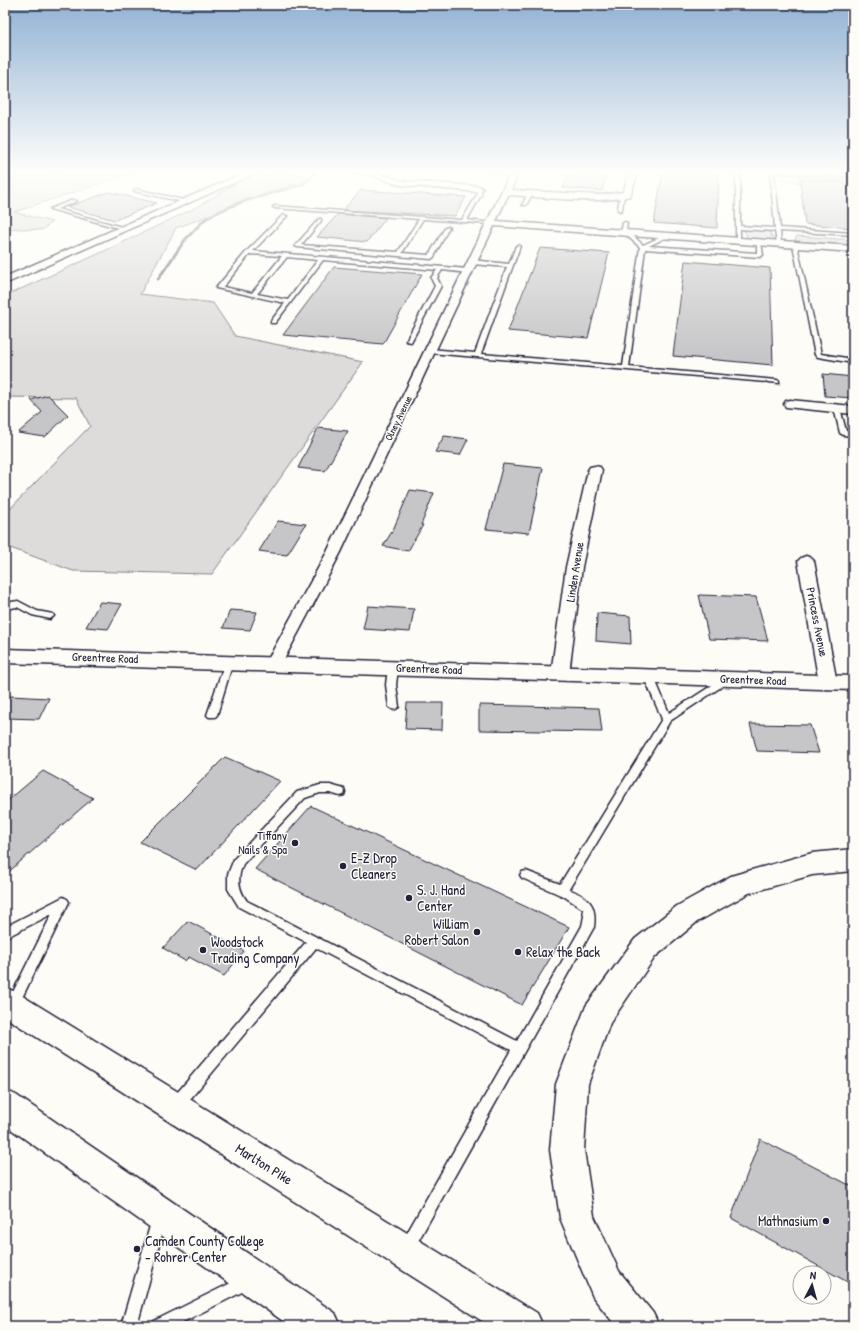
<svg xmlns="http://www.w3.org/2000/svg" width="858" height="1331" font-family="'Patrick Hand',sans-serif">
  <rect width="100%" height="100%" fill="#fdfcf7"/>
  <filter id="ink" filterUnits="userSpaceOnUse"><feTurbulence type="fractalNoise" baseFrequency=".025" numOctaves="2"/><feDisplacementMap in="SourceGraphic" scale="8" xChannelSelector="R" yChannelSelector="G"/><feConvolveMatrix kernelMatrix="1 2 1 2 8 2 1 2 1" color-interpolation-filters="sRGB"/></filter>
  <g filter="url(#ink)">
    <path fill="#dddcdb" stroke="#807f8b" d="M 5,170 L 141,170 L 14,212 L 52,222 L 42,230 L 5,228 Z
      M 259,170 L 274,170 L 312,177 L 176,228 L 140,294 L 213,303 L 235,336 L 363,362 L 212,574 L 73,571 L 5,546 L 5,514 L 90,426 L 76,398 L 5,397 L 5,296 L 96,255 L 195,208 Z
      M 782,174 L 851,180 L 851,178 L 853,178 L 853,183 L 800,179 L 800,183 L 782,179 Z
      M 744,230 L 769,231 L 774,240 L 748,239 Z
      M 797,236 L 853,240 L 853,246 L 794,241 Z"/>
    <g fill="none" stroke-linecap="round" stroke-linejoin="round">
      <path stroke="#787885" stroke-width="3" d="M 158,279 L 185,240 L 204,220 L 214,214 L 238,203 L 303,184 L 312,177 L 315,170"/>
    </g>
    <path fill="#c6c6c8" stroke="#22223b" d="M 570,170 L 608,170 L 602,191 L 563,188 Z
      M 663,170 L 719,170 L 717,228 L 654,223 Z
      M 800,179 L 853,183 L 853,228 L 805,224 Z
      M 361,190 L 466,197 L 455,216 L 343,210 Z
      M 109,192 L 157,203 L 115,220 L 67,207 Z
      M 338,214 L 386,218 L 367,242 L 317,237 Z
      M 540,248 L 609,253 L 588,338 L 508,331 Z
      M 685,261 L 770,268 L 773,365 L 673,356 Z
      M 334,267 L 422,274 L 383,344 L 283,335 Z
      M 823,374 L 853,377 L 853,398 L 825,396 Z
      M 48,395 L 68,415 L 45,437 L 18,433 L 42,412 L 31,400 Z
      M 318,428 L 348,431 L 325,471 L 298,468 Z
      M 444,436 L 468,439 L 460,455 L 435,452 Z
      M 503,464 L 543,468 L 529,533 L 486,529 Z
      M 410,490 L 434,493 L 421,525 L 423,525 L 408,551 L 383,546 L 393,530 Z
      M 278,521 L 306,524 L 287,555 L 259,551 Z
      M 699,595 L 756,597 L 768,641 L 709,639 Z
      M 100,602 L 122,604 L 108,629 L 86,627 Z
      M 368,606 L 414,609 L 410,632 L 363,629 Z
      M 230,610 L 257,612 L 250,630 L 223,628 Z
      M 597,613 L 630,616 L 631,644 L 596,641 Z
      M 10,696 L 49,698 L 39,719 L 5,718 L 5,706 Z
      M 407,703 L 443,703 L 442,730 L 405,729 Z
      M 479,705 L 599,708 L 602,732 L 479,730 Z
      M 750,724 L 810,725 L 819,753 L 757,751 Z
      M 225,757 L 280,781 L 197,870 L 140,842 Z
      M 43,771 L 93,798 L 5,875 L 5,803 Z
      M 311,806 L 569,927 L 522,1005 L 255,869 Z
      M 188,921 L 244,951 L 224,976 L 189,957 L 185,961 L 163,948 Z
      M 760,1139 L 853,1187 L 853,1285 L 731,1218 Z"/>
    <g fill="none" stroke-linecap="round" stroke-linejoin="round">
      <defs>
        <path id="service" d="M 480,170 L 509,170 L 517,172 L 515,173 Z
          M 736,170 L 740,170 L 740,226 L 775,228 L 770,171 L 768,170 L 793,170 L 853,175 L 853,177 L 774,172 L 780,228 L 853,233 L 853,235 L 780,231 L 781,244 L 779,245 L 777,244 L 775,231 L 740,229 L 740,241 L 736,242 Z
          M 477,188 L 481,189 L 481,195 L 467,220 L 492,223 L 490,224 L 423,219 L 402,253 L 429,255 L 445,228 L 449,227 L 434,257 L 431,259 L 297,247 L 295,246 L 319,219 L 321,219 L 321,221 L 301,245 L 398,252 L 419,219 L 275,208 L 273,207 L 275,206 L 462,220 L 477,195 Z
          M 136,189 L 188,201 L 190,202 L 188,203 L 134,191 Z
          M 529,192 L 533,193 L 526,205 L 522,205 Z
          M 622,195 L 624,196 L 622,210 L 620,211 L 618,210 L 620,196 Z
          M 73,200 L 77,201 L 57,209 L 129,229 L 125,230 L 50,209 Z
          M 283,215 L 287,216 L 253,251 L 468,269 L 471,271 L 468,273 L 442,270 L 437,278 L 441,286 L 411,342 L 406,341 L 435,286 L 431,278 L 437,270 L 323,260 L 275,323 L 271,323 L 271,321 L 285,303 L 216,288 L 247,251 ZM 250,254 L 282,256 L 252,293 L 223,287 ZM 287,257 L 318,260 L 288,300 L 257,294 Z
          M 625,222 L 627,223 L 626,232 L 629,232 L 643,245 L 665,235 L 667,236 L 667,237 L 649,246 L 757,253 L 757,243 L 759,242 L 761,243 L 763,255 L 760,257 L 645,249 L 629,367 L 777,380 L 779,381 L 779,383 L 430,353 L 427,351 L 430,349 L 475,353 L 507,267 L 472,264 L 469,262 L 472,260 L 509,264 L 516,246 L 518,245 L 520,246 L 481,354 L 623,366 L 640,247 L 625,234 L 621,233 L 623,223 Z
          M 795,244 L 797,245 L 821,354 L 853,359 L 853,363 L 818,357 L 815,355 L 793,245 Z
          M 837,406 L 840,408 L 846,431 L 853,432 L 853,436 L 843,435 L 840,433 L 834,408 Z
          M 18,601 L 37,611 L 53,614 L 54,616 L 50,619 L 32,615 L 17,607 L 5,609 L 5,603 Z
          M 229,659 L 233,662 L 217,715 L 215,717 L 209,717 L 207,715 L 225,662 Z
          M 393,665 L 398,668 L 396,685 L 399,707 L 394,710 L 389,707 L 386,685 L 388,668 Z
          M 649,674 L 654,677 L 669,713 L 725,677 L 728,676 L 733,679 L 670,721 L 569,889 C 589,898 597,904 594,927 L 412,1252 L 407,1254 L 402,1252 L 400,1247 L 402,1242 L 511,1050 L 316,948 L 181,1110 L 176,1111 L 171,1110 L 169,1105 L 171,1100 L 306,942 L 239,907 L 228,889 L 228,874 L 234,859 L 297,792 L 320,785 L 330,785 L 344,789 L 345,792 L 344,795 L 340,796 L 330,793 L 320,793 L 305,798 L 243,864 C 237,878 238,889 247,901 L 517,1041 L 582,926 L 584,916 L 583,909 L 565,897 L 522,878 L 520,875 L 522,872 L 526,871 L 560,884 L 662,719 L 644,677 Z
          M 63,897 L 67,899 L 69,902 L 17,1008 L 13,1009 L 9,1008 L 7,1004 L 52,914 L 5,938 L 5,927 Z
          M 159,1212 L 164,1214 L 166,1219 L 137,1326 L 121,1326 L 152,1219 L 154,1214 Z
          M 245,1276 L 250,1278 L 252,1283 L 250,1288 L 175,1326 L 151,1326 L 154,1321 Z"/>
        <path id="minor" d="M 251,170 L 263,170 L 5,284 L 5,277 Z
          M 347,170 L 373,171 L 401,181 L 479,186 L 483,189 L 479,192 L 400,185 L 371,175 L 351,172 Z
          M 512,170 L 520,170 L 511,190 L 600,195 L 623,192 L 631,170 L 639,170 L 630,196 C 595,205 545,197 508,195 L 496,221 L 853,246 L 853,252 L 494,226 L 341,552 L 280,667 L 274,669 L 268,667 L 266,663 L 327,552 Z
          M 790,400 L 853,406 L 853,414 L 786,407 L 784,404 L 786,401 Z
          M 595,466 L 600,467 L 602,470 L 582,567 L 569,674 L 566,678 L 560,680 L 554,678 L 551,674 L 566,567 L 588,470 L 590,467 Z
          M 806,556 L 811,558 L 814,561 L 837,683 L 834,687 L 828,689 L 822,687 L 819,683 L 798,561 L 801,558 Z"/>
        <path id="primary" d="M 5,649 L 853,676 L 853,690 L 5,663 Z"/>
        <path id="trunk" d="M 853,849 L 853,871 L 812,875 L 749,893 L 697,922 L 655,957 L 610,1023 L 588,1084 L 584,1150 L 594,1216 L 619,1271 L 653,1313 L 659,1326 L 616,1326 L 593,1297 L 560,1218 L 550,1150 L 556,1084 L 586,1006 L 635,939 L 677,906 L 731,876 L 741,873 L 812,853 Z
          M 5,988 L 16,992 L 537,1313 L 543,1326 L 490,1326 L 5,1017 Z
          M 5,1090 L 16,1095 L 335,1313 L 341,1326 L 290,1326 L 5,1125 Z"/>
      </defs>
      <use href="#service" stroke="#22223b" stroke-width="3"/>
      <use href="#minor" stroke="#22223b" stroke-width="3"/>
      <use href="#primary" stroke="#22223b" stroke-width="3"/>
      <use href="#trunk" stroke="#22223b" stroke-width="3"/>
      <use href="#service" fill="#fdfcf7" fill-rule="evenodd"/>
      <use href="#minor" fill="#fdfcf7" fill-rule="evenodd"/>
      <use href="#primary" fill="#fdfcf7" fill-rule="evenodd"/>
      <use href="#trunk" fill="#fdfcf7" fill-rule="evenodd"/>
    </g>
  </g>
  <linearGradient id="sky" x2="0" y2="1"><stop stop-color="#92b3d4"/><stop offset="0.48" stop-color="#fefefb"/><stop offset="1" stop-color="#fefefb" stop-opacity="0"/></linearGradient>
  <rect width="858" height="357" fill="url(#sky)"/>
  <g fill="#22223b" stroke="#fdfcf7" stroke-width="1.5">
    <circle cx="295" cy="843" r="4"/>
    <circle cx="343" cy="866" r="4"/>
    <circle cx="409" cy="898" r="4"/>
    <circle cx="477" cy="932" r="4"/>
    <circle cx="203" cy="950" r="4"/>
    <circle cx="518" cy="952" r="4"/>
    <circle cx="826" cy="1221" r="4"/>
    <circle cx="137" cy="1249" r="4"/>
  </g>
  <g text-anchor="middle" stroke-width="3" stroke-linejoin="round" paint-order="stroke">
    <g font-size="10" fill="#22223b" stroke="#fdfcf7">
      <text transform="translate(398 418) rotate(-64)" y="4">Olney Avenue</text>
    </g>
    <g font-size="12" fill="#22223b" stroke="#fdfcf7">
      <text transform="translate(575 572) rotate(-81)" y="4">Linden Avenue</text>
      <text transform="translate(817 622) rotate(79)" y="4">Princess Avenue</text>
      <text transform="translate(105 658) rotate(2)" y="4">Greentree Road</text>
      <text transform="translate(429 669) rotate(2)" y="4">Greentree Road</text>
      <text transform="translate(753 680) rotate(2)" y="4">Greentree Road</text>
    </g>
    <g font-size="12" fill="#22223b" stroke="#fdfcf7" text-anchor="end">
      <text x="287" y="840">Tiffany<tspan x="287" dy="14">Nails &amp; Spa</tspan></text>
    </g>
    <g font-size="14" fill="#22223b" stroke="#fdfcf7" text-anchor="start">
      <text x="351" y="863">E-Z Drop<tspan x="351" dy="16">Cleaners</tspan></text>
      <text x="417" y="895">S. J. Hand<tspan x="417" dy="16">Center</tspan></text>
      <text x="469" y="929" text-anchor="end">William<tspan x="469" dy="16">Robert Salon</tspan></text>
      <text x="211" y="947">Woodstock<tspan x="211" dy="16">Trading Company</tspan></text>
      <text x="526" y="957">Relax the Back</text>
      <text x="818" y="1226" text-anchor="end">Mathnasium</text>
      <text x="145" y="1246">Camden County College<tspan x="145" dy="16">- Rohrer Center</tspan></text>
    </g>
    <g font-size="14" fill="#22223b" stroke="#fdfcf7">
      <text transform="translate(264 1164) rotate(32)" y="5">Marlton Pike</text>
    </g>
  </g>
  <rect width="858" height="1331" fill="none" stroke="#fdfcf7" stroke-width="20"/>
  <rect x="10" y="10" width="838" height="1311" fill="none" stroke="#22223b" stroke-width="1.5" filter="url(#ink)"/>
  <g transform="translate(812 1285) rotate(6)"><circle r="19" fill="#fdfcf7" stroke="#a5a5ac"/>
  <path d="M0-3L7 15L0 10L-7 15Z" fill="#22223b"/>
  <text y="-6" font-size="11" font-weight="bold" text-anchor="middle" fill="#22223b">N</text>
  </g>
</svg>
